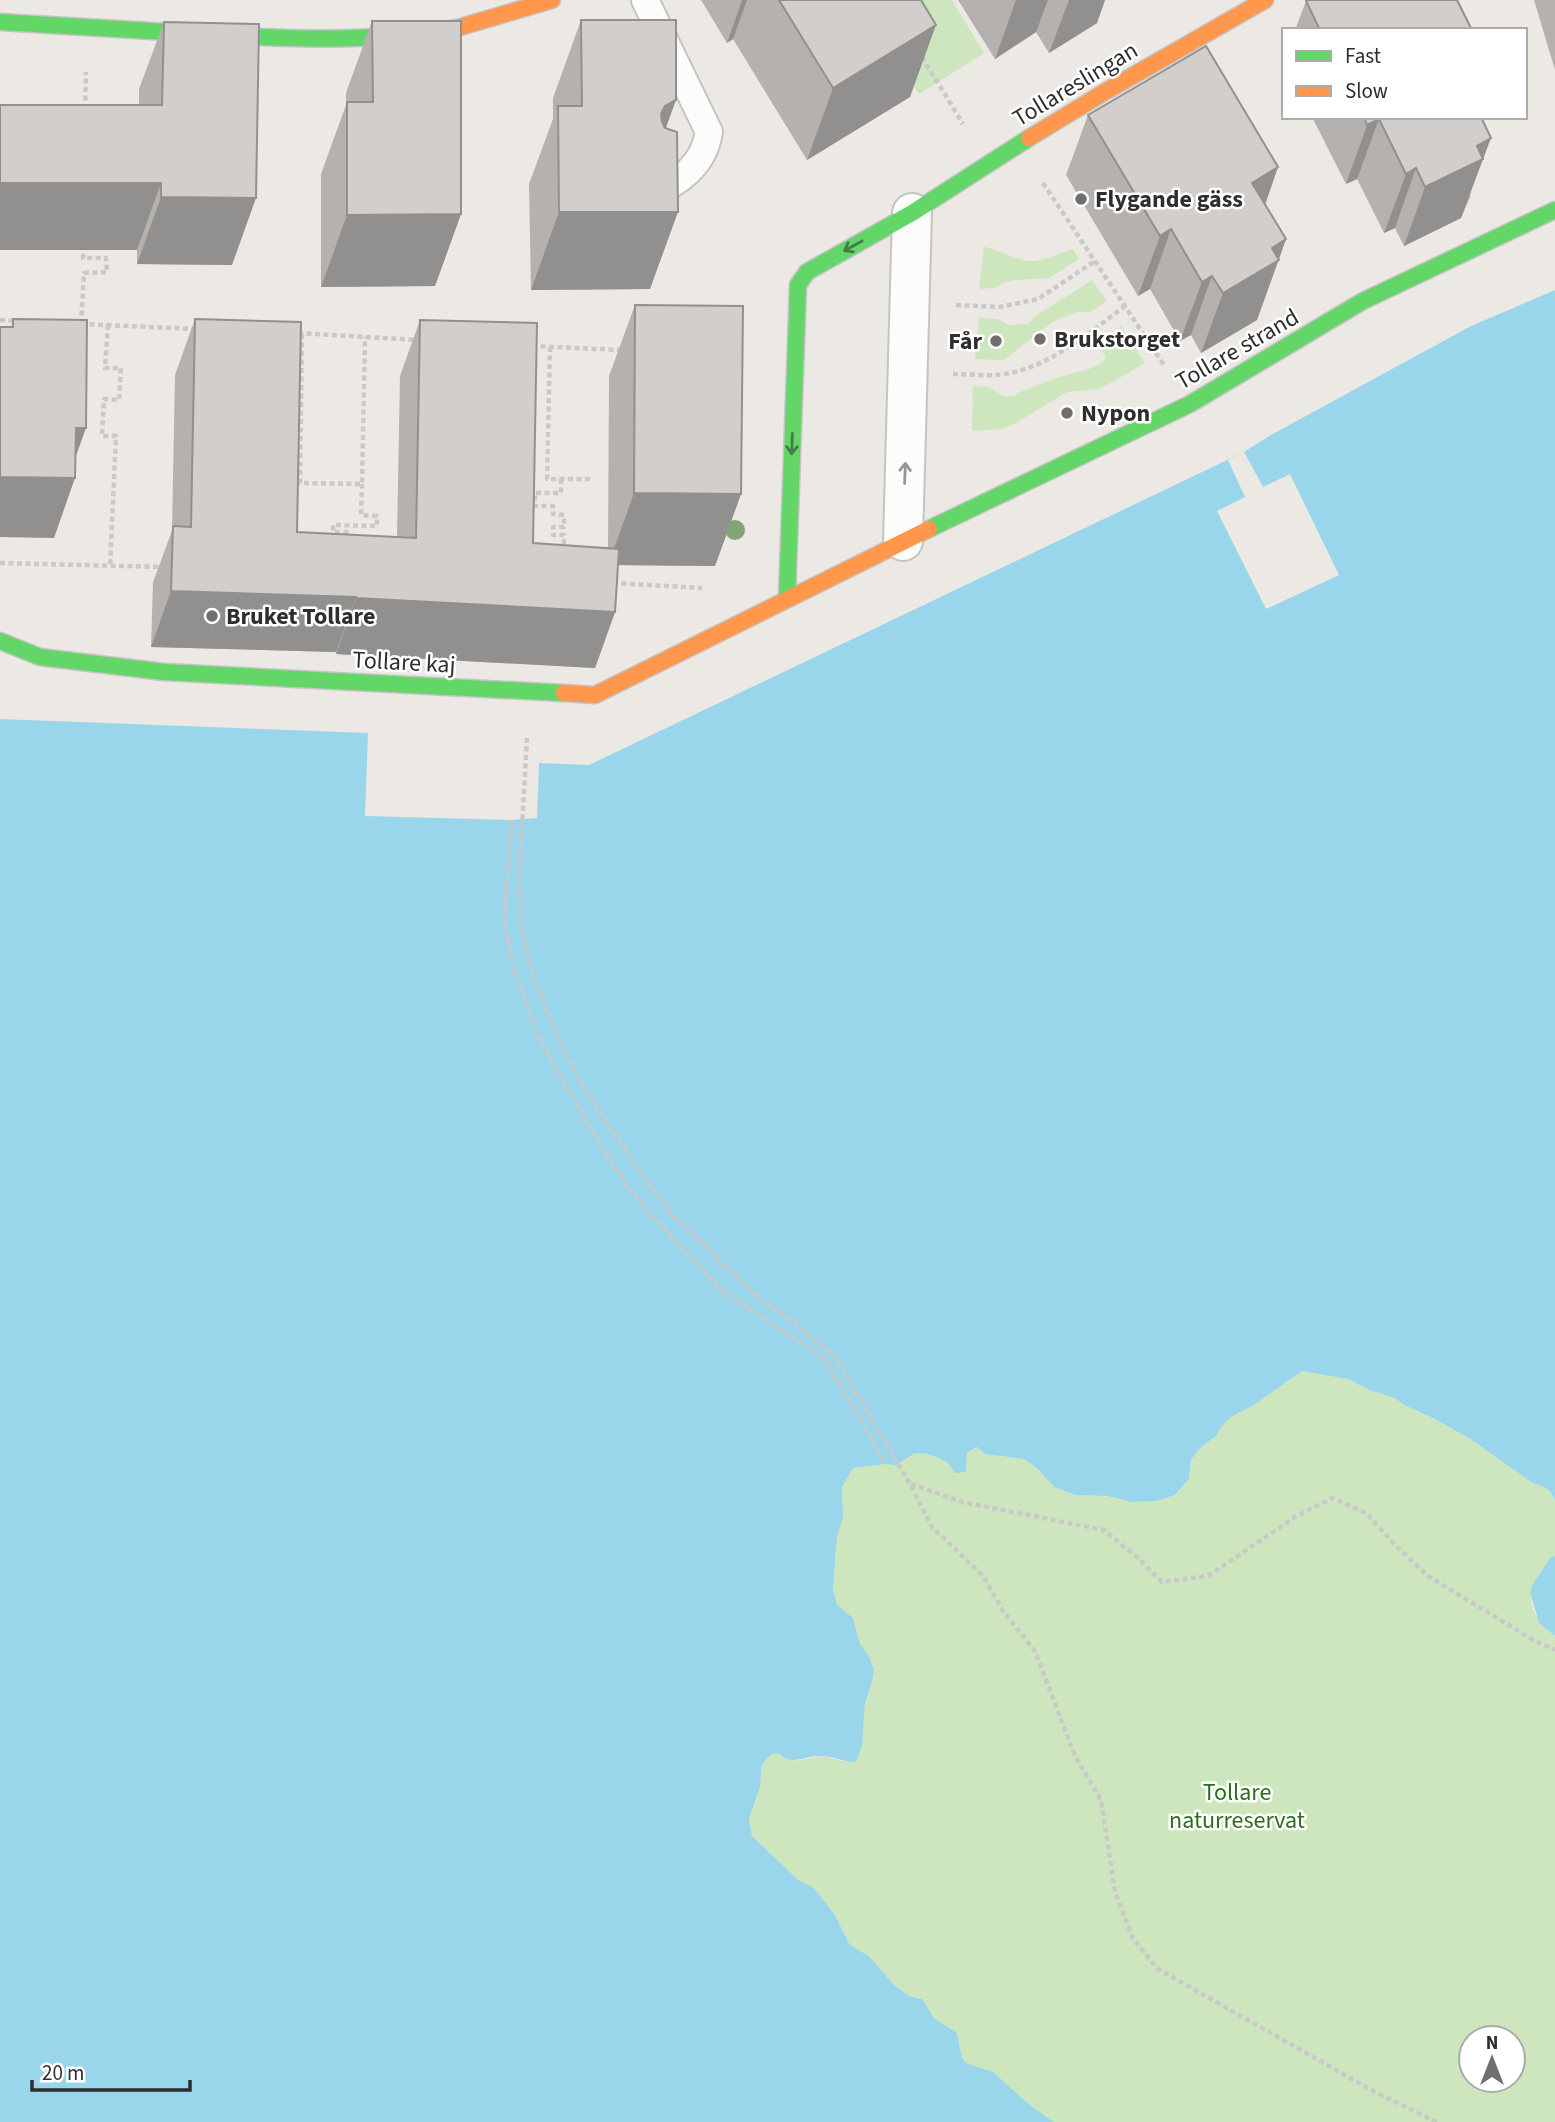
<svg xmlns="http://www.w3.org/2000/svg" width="1555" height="2122" font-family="'Source Sans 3',sans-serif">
  <rect width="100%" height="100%" fill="#ece8e4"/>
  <path fill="#cee6be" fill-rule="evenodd" d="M 862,0 L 952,0 L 984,53 L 919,94 Z
    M 984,247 C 1001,249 1017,262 1034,261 C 1046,260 1061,253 1073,249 L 1079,259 L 1049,278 L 1016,280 L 1005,282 L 995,288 L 979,289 Z
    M 1092,280 L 1107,301 L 1090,312 L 1078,312 L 1055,320 L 1004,360 L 975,359 L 979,318 L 998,319 L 1008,325 L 1028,324 L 1037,315 Z
    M 1121,326 L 1145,363 L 1100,389 L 1067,392 L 1016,423 L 1003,429 L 972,431 L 973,386 L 989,387 L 1003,396 L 1015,396 L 1020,392 L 1056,378 L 1089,369 L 1102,363 L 1106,357 L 1100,349 Z
    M 1302,1371 L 1348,1378 L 1369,1390 L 1395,1398 L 1404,1405 L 1433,1418 L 1472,1440 L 1531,1482 L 1544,1487 L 1550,1491 L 1555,1500 L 1555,1556 C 1548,1560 1545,1566 1540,1573 C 1522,1599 1533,1618 1555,1636 L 1555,2122 L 1054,2122 L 1031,2106 L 993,2072 L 966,2063 L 962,2058 L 957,2033 L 934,2018 L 918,1997 L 909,1996 L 894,1985 L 869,1956 L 850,1945 L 835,1915 L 814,1888 L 798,1880 L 752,1836 L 749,1819 L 760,1787 L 762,1763 L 772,1754 L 779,1754 L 797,1761 L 821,1756 L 843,1761 L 857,1760 L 862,1746 L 865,1703 L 872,1682 L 868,1655 L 860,1644 L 853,1618 L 837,1605 L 833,1588 L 837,1536 L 843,1507 L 842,1487 L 853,1468 L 886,1464 L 896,1465 L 915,1453 L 928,1454 L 941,1459 L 950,1464 L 952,1468 L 967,1467 L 966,1452 L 977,1447 L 985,1454 L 1024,1459 L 1037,1468 L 1054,1487 L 1075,1495 L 1107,1496 L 1132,1502 L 1157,1501 L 1176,1495 L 1189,1479 L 1191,1460 L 1199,1449 L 1216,1436 L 1220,1427 L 1231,1417 L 1254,1405 ZM 1471,2038 L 1513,2038 L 1513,2080 L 1471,2080 Z"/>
  <path fill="#99d6ec" d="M 1555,290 L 1555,1500 L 1550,1491 L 1544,1487 L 1531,1482 L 1472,1440 L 1433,1418 L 1404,1405 L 1395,1398 L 1369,1390 L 1348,1379 L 1302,1371 L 1254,1405 L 1231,1417 L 1221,1427 L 1216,1436 L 1199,1449 L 1191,1460 L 1189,1479 L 1175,1495 L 1157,1501 L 1132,1502 L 1107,1496 L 1075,1495 L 1054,1487 L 1037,1468 L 1024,1459 L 985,1454 L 977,1447 L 967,1452 L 966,1472 L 955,1473 L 949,1464 L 941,1459 L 928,1454 L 915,1453 L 896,1465 L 886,1464 L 853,1468 L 842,1487 L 843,1518 L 837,1537 L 833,1588 L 837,1605 L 853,1618 L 860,1644 L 868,1655 L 874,1669 L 872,1682 L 865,1703 L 862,1746 L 857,1760 L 853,1762 C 842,1761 829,1755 818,1756 C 803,1757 793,1765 779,1754 L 772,1754 L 762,1764 L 760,1787 L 749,1819 L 752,1836 L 798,1880 L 814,1888 L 835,1915 L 850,1945 L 869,1956 L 894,1985 L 909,1996 L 922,1999 L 934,2018 L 957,2033 L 962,2058 L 966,2063 L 993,2072 L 1031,2106 L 1054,2122 L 0,2122 L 0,719 L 368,733 L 365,816 L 512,820 L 537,818 L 539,763 L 589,765 L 1244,452 L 1271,435 L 1471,326 Z
    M 1555,1556 L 1555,1636 L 1539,1623 L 1530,1592 L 1534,1582 L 1550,1558 Z"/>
  <path fill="#ece8e4" d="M 1244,452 L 1263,487 L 1290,474 L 1339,575 L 1266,609 L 1217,511 L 1245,497 L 1228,460 Z"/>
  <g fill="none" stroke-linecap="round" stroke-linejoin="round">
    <defs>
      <path id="lane" d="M 645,0 L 709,132 C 704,164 679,185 648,194"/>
      <path id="street" d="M 903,541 L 912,213"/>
      <path id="fast" d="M 0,22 C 67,26 135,30 202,34 C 288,39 372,43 457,28
        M 929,529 L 1190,404 L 1363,301 L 1555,210
        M 787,599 L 798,285 L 807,272 L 912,213 L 1029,138
        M 0,641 L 40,657 L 164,672 L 564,693"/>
      <path id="slow" d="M 457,28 L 552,0
        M 1029,138 L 1108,90 L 1265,0
        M 564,693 L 595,695 L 929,529"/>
    </defs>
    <use href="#lane" stroke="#c5c4c5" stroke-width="30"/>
    <use href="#street" stroke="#c5c4c5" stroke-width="42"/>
    <use href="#fast" stroke="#c5c4c5" stroke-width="19"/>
    <use href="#slow" stroke="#c5c4c5" stroke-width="19"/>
    <path stroke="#c9c9c8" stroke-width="4.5" stroke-dasharray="5 3.5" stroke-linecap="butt" d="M 922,57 L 963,124
      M 85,109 L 86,72
      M 1043,183 L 1164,365
      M 956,305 L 1000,307 L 1038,299 L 1095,261
      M 0,320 L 16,321
      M 81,324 L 195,329
      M 81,324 L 84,273 L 107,272 L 106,258 L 83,258 L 84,245
      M 108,325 L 105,368 L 121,368 L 119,400 L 104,399 L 102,436 L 116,436 L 110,566
      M 298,333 L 418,340
      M 302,334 L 300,483 L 362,484 L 365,337
      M 532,346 L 621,350
      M 550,347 L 547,479 L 592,479
      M 953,374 C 967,374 983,376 997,375 C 1047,370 1086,335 1125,306
      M 561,479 L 561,493 L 535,493 L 535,506 L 553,506 L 553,514 L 564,515 L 564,527 L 553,527 L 553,535 L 564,535 L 564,550
      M 349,540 L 349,532 L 333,532 L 333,525 L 377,526 L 377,516 L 361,515 L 362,484
      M 0,563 L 164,567
      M 613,583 L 702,588
      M 527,738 L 520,863 L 521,929 L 534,978 L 555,1031 L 581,1083 L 634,1163 L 672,1214 L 758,1298 L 797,1324 L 836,1358 L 910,1484 L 932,1527 L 983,1576 L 1003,1611 L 1035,1651 L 1075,1756 L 1101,1800 L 1115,1892 L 1133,1939 L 1158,1969 L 1375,2092 L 1437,2122
      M 512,820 L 504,916 L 513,967 L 538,1037 L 595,1136 L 631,1192 L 720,1289 L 825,1359 L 886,1464
      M 911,1484 L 962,1502 L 1104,1530 L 1138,1558 L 1162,1582 L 1208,1576 L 1295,1517 L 1332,1498 L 1366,1513 L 1395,1545 L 1428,1576 L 1535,1641 L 1555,1650"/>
    <use href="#lane" stroke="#fcfcfb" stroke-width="26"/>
    <use href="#street" stroke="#fcfcfb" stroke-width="38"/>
    <use href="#fast" stroke="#63d668" stroke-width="16"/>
    <use href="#slow" stroke="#ff974d" stroke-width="16"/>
  </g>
  <circle fill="#82a575" cx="735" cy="530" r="10"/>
  <path fill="#b4b1af" d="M 701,0 L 921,0 L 910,97 L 807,160 L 733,39 L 727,43 Z
    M 958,0 L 1105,0 L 1097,23 L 1049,53 L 1036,32 L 995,59 Z
    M 1534,0 L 1555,0 L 1555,70 Z
    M 1306,1 L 1472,30 L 1295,30 Z
    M 581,20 L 666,128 L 650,289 L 531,290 L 529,184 L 553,119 L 553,98 Z
    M 372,21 L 461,214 L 435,286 L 321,287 L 321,174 L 346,105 L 346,93 Z
    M 164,22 L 232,265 L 137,264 L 137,250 L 0,250 L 139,105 L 139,89 Z
    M 1088,115 L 1278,167 L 1265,205 L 1286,239 L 1257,320 L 1201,353 L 1191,335 L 1180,341 L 1150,289 L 1138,296 L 1066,175 Z
    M 1312,117 L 1481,117 L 1470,197 L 1461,218 L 1404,246 L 1395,228 L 1384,233 L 1357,179 L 1346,184 Z
    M 635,305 L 741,494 L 715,566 L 618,565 L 615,612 L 595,668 L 336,654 L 336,652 L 151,647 L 153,582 L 172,531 L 175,375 L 195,319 L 297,532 L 397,537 L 400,376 L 420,320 L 533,543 L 608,548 L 609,376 Z"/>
  <path fill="#92908e" d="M 742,0 L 747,0 L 733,39 L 727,43 Z
    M 1016,0 L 1048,0 L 1036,32 L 995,59 Z
    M 1069,0 L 1105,0 L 1097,23 L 1049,53 Z
    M 936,25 L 910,97 L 807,160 L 833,88 Z
    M 676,100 L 648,177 L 661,114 L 665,106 Z
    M 1379,119 L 1357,179 L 1346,184 L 1367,125 Z
    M 1491,138 L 1461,218 L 1404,246 L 1425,187 L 1477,146 Z
    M 1278,167 L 1257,227 L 1252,183 Z
    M 1416,168 L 1395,228 L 1384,233 L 1406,174 Z
    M 0,183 L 161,183 L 137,250 L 0,250 Z
    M 161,197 L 256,198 L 232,265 L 137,264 Z
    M 559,212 L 678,212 L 650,289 L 531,290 Z
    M 461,214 L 435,286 L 321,287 L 347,215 Z
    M 1171,229 L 1150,289 L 1138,296 L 1160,236 Z
    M 1286,239 L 1257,320 L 1201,353 L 1223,293 L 1272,248 Z
    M 1212,276 L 1191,335 L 1180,341 L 1202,282 Z
    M 76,428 L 86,428 L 68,478 L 75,478 L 54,538 L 0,537 L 0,477 Z
    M 634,493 L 741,494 L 715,566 L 608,565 Z
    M 171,591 L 356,597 L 336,652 L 151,647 Z
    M 356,598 L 615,612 L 595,668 L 336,654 Z"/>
  <path fill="#d1cecb" stroke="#92908e" stroke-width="2" d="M 779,0 L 921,0 L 936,25 L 833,88 Z
    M 1307,0 L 1457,0 L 1472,30 L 1320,30 L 1306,1 Z
    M 581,20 L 676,20 L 676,100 L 665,106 L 661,114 L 662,122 L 665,128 L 677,132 L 678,212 L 559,212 L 558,106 L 582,106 Z
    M 372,21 L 461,21 L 461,214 L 347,215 L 347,102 L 373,102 Z
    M 164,22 L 259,24 L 256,198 L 161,197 L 161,183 L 0,183 L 0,105 L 162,105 Z
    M 1206,46 L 1278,167 L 1252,183 L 1286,239 L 1272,248 L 1279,260 L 1223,293 L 1212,276 L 1202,282 L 1171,229 L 1160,236 L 1088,115 Z
    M 1364,117 L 1481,117 L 1491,138 L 1477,146 L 1483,159 L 1425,187 L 1416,168 L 1406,174 L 1379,119 L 1367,125 Z
    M 635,305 L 743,306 L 741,494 L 634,493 Z
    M 13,319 L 87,320 L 86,428 L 76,428 L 75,478 L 0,477 L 0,327 L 13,327 Z
    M 195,319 L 301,322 L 297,532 L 416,538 L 420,320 L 537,323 L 533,543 L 619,549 L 615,612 L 356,598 L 356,597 L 171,591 L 173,526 L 191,527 Z"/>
  <defs><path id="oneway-shaft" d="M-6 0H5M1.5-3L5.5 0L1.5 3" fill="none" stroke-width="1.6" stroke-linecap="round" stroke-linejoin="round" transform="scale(1.75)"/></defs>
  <g stroke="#467a48">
    <use href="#oneway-shaft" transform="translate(853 246) rotate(151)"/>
    <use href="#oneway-shaft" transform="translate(792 444) rotate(92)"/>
  </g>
  <use stroke="#959594" href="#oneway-shaft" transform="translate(905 473) rotate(-88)"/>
  <g fill="#706f6e" stroke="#fff" stroke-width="2.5">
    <circle cx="1081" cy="199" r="7"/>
    <circle cx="1040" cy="339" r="7"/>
    <circle cx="996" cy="341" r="7"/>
    <circle cx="1067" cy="413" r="7"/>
    <circle cx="212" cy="616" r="7"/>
  </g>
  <g text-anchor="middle" stroke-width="5" stroke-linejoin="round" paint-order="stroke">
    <g font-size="24" fill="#2e2e2e" stroke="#fff">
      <text transform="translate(1075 84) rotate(-31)" y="8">Tollareslingan</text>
      <text transform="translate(1237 349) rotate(-30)" y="8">Tollare strand</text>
      <text transform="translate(404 662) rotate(3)" y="8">Tollare kaj</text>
    </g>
    <g font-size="24" font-weight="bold" fill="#2e2e2e" stroke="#fff" text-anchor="start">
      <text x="1095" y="207">Flygande gäss</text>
      <text x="1054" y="347">Brukstorget</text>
      <text x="982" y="349" text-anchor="end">Får</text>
      <text x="1081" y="421">Nypon</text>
      <text x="226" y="624">Bruket Tollare</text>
    </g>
    <g font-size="24" fill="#2c6e1b" stroke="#fff">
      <text x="1237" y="1800">Tollare<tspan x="1237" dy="28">naturreservat</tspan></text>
    </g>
  </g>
  <rect x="1282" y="28" width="245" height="91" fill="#ffffff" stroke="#ababab" stroke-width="2"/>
  <rect x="1296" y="51" width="35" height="10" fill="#63d668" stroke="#ababab" stroke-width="2"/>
  <text x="1345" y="63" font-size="21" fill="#2e2e2e">Fast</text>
  <rect x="1296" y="86" width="35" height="10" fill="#ff974d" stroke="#ababab" stroke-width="2"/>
  <text x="1345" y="98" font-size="21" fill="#2e2e2e">Slow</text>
  <g transform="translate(1492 2059)"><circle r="33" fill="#ffffff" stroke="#ababab" stroke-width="2"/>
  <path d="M0-5L12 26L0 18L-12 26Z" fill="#706f6e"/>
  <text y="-10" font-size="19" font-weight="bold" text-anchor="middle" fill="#2e2e2e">N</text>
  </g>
  <path d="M32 2080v10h158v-10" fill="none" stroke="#2e2e2e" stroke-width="3.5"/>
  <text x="42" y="2080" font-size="21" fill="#2e2e2e" stroke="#ffffff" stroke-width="5" paint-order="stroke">20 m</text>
</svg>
